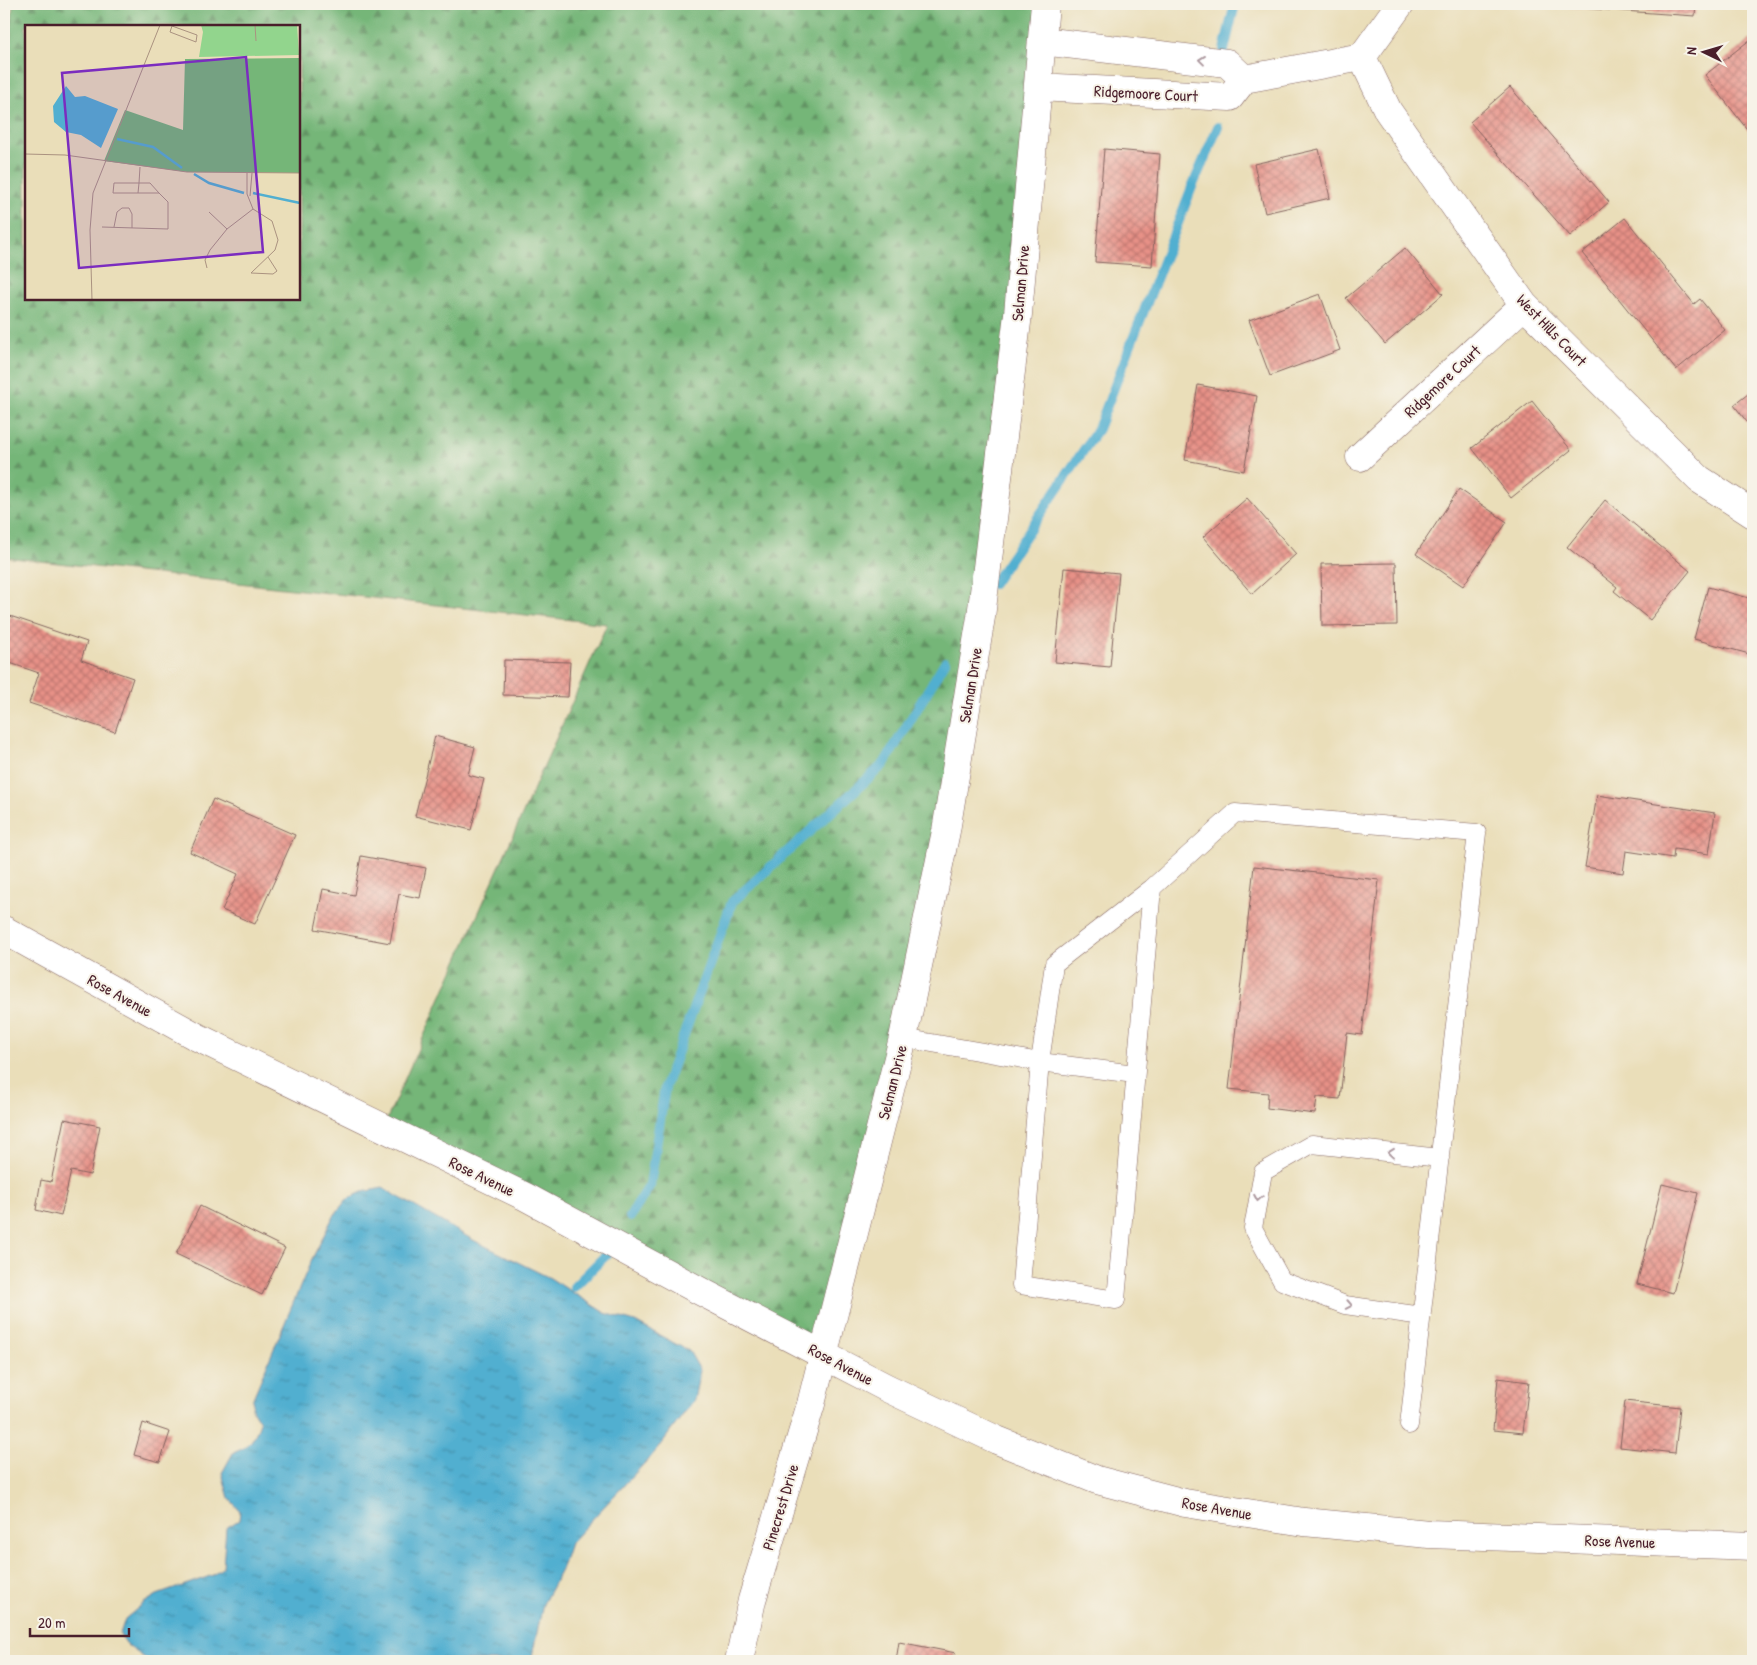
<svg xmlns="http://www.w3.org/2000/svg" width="1757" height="1665" font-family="'Patrick Hand',sans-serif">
  <defs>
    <pattern id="forest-firs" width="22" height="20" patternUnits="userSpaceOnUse" patternTransform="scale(1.25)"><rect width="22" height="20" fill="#75b678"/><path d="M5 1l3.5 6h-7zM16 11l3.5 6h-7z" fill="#629363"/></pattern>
    <pattern id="water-ripples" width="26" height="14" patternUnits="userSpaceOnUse" patternTransform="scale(1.25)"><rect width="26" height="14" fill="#51afd0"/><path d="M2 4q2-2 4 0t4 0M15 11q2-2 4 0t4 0" fill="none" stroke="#458ea9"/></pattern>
    <pattern id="building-cross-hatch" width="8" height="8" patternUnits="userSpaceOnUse" patternTransform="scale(1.25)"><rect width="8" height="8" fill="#e79187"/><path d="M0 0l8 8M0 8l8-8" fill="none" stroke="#bd766f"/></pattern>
  </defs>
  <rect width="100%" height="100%" fill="#f7f3e8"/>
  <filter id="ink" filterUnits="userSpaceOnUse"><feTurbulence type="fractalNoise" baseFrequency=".02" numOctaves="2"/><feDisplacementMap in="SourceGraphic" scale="10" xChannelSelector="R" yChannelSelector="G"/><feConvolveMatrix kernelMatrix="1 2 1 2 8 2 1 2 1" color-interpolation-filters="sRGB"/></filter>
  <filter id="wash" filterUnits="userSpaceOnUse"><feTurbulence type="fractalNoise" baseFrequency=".0096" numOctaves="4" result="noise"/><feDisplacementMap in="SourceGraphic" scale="20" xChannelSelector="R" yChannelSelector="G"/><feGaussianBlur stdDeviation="1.12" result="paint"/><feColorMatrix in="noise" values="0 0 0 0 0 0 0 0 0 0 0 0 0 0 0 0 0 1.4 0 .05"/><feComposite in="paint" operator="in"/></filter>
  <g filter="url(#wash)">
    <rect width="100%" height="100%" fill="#eadeb9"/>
    <path fill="url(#forest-firs)" stroke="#606a52" fill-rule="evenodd" d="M 13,4 L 1045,4 L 981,617 L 823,1354 L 383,1128 L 607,624 L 4,557 L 4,127 ZM 26,26 L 299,26 L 299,299 L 26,299 Z"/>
    <path fill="url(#water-ripples)" stroke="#4e677e" d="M 383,1188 L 475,1241 L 550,1278 L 605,1313 L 635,1322 L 689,1351 L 700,1370 L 694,1400 L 656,1451 L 570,1543 L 561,1570 L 543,1604 L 531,1661 L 149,1661 L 128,1646 L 120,1634 L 125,1619 L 144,1603 L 157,1595 L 213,1575 L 223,1567 L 226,1528 L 239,1520 L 240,1511 L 229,1498 L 222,1473 L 233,1453 C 250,1446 254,1440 260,1422 L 252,1409 L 253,1398 L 311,1261 L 333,1217 L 346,1200 L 362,1192 Z"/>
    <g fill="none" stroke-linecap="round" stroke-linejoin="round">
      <path stroke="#51afd0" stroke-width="10" d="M 1224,50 L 1235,4
        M 993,584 L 1098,429 L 1192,187 L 1218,127
        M 630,1217 L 650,1185 L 665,1087 L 732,902 L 884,764 L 945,662
        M 574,1287 L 608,1253"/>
    </g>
    <g id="blocks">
      <path fill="url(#building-cross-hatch)" d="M 1552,4 L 1696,4 L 1695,16 L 1552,6 Z
        M 1751,39 L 1753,42 L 1753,137 L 1705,75 Z
        M 1510,87 L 1609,202 L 1570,236 L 1470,122 Z
        M 1104,149 L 1160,154 L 1152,266 L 1095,262 Z
        M 1319,149 L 1330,198 L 1265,213 L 1254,164 Z
        M 1625,218 L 1694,304 L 1700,299 L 1725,330 L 1676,370 L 1582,253 Z
        M 1405,248 L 1443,294 L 1385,344 L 1346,298 Z
        M 1320,294 L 1340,350 L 1270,376 L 1249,320 Z
        M 1198,385 L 1257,396 L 1244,471 L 1185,460 Z
        M 1753,390 L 1753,430 L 1734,405 Z
        M 1532,401 L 1571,450 L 1511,498 L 1472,448 Z
        M 1459,489 L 1507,522 L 1463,586 L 1416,554 Z
        M 1247,498 L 1296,554 L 1252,594 L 1203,537 Z
        M 1605,500 L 1690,571 L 1650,620 L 1614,591 L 1617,587 L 1567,547 Z
        M 1396,563 L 1397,625 L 1322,626 L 1321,564 Z
        M 1064,568 L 1119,573 L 1110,667 L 1055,662 Z
        M 1708,587 L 1753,599 L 1753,655 L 1694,639 Z
        M 10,616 L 87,642 L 81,660 L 133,678 L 115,732 L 29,703 L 39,673 L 4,661 L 4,635 Z
        M 504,660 L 570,662 L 568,697 L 503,695 Z
        M 435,736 L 475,747 L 468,775 L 484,779 L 471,830 L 415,816 Z
        M 1597,795 L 1715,813 L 1709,854 L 1674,849 L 1673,858 L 1626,851 L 1623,873 L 1585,867 Z
        M 213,799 L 295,835 L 255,924 L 222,910 L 238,874 L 190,852 Z
        M 361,856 L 426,868 L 420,898 L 399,894 L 390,943 L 315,929 L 323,889 L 354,895 Z
        M 1254,866 L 1379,880 L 1362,1035 L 1347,1033 L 1340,1099 L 1317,1097 L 1315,1114 L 1267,1108 L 1268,1093 L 1229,1089 Z
        M 64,1119 L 100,1126 L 90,1175 L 71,1171 L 61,1216 L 36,1210 L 41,1180 L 51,1182 Z
        M 1662,1184 L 1698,1193 L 1673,1293 L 1637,1284 Z
        M 200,1206 L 285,1248 L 262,1295 L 176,1254 Z
        M 1498,1378 L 1529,1382 L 1523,1433 L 1493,1430 Z
        M 1625,1401 L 1680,1407 L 1675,1453 L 1620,1447 Z
        M 143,1423 L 170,1432 L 160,1462 L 134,1455 Z
        M 899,1642 L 956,1653 L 954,1661 L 896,1661 Z"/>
    </g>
  </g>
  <g filter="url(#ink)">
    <use href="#blocks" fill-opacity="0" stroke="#82625d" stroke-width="1"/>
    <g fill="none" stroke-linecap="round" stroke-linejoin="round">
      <defs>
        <path id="service" d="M 903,1038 L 1040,1062 L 1021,1285 L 1116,1300 L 1152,888 L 1235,813 L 1477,833 L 1409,1425
          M 1135,1074 L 1040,1062 L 1054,964 L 1152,888
          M 1422,1316 L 1345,1305 L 1282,1281 L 1253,1228 L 1263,1172 L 1312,1144 L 1440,1158"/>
        <path id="minor" d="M 1042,41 L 1227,63 L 1244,79
          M 1362,57 L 1388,111 L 1524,305 L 1699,479 L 1753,514
          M 1362,57 L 1400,4
          M 1038,87 L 1230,97 L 1244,79 L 1362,57
          M 1360,457 L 1524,305
          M 739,1661 L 752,1600 L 811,1404 L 903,1038 L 946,831 L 981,617 L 1018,314 L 1045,4"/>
        <path id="tertiary" d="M 4,930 L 197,1037 L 526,1197 L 700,1291 L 887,1388 L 997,1440 L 1097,1480 L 1185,1503 L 1304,1522 L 1429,1534 L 1753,1546"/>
      </defs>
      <use href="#service" stroke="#82625d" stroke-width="19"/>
      <use href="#minor" stroke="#82625d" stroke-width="29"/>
      <use href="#tertiary" stroke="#82625d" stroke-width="29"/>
      <use href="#service" stroke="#fff" stroke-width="18"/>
      <use href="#minor" stroke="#fff" stroke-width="28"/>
      <use href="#tertiary" stroke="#fff" stroke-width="28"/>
    </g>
    <defs><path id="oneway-chevron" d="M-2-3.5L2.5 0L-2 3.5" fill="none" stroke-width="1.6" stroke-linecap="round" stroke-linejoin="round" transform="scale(1.25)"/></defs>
    <g stroke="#ae9aa0">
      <use href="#oneway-chevron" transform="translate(1202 60) rotate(-173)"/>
      <use href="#oneway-chevron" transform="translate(1391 1153) rotate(-174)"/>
      <use href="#oneway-chevron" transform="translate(1258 1198) rotate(100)"/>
      <use href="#oneway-chevron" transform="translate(1349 1305) rotate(11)"/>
    </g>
  </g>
  <g text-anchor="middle" stroke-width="4" stroke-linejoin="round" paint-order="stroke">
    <g font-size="16" fill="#4a1f2b" stroke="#f7f3e8">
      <text transform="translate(1146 93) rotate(3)" y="6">Ridgemoore Court</text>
      <text transform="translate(1020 283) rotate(-85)" y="6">Selman Drive</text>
      <text transform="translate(1552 330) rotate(46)" y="6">West Hills Court</text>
      <text transform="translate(1442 381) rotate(-43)" y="6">Ridgemore Court</text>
      <text transform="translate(970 685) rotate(-81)" y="6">Selman Drive</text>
      <text transform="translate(120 995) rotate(29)" y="6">Rose Avenue</text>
      <text transform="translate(892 1082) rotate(-76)" y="6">Selman Drive</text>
      <text transform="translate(482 1176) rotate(26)" y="6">Rose Avenue</text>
      <text transform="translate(841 1364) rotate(28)" y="6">Rose Avenue</text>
      <text transform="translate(780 1507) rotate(-73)" y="6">Pinecrest Drive</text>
      <text transform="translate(1217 1508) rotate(10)" y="6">Rose Avenue</text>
      <text transform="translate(1620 1541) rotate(2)" y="6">Rose Avenue</text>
    </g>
  </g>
  <g transform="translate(25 25)">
    <rect width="275" height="275" fill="#eadeb9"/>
    <path d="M 275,33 L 275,148 L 162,147 L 79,136 L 100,85 L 158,105 L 160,34 Z" fill="#75b678"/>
    <path d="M 176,0 L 272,0 L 274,30 L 174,32 L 178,7 Z" fill="#92d58d"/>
    <path d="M 41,61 L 50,72 L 60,71 L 93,84 L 76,123 L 56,110 L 41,107 L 29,97 L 28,81 Z" fill="#51afd0"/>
    <path fill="none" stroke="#51afd0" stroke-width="2.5" d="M 92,114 L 128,122 L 157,143M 169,149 L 184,158 L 219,168M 228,168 L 275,178"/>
    <path fill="none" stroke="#aa9280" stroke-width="1" d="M 230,0 L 231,16M 147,1 L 172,10 L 171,17 L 145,7 L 147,1 L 147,0M 0,129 L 40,130 L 162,147 L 275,148M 222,148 L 222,169 L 228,184M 113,168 L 114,158 L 125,158 L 134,168M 225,171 L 227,148M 228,184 L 247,196 L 253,215 L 250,225 L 226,248 L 248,249 L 252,246 L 243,232M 184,187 L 202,204M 77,202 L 143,204 L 143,177 L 134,168 L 88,168 L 89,158 L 114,158 L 115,142M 89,202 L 92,187 L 97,183 L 104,183 L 107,189 L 107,203M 182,243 L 180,235 L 185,225 L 202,204 L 228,184M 67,275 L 65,205 L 68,168 L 135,0"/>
    <path fill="#7b2cbf" fill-opacity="0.15" stroke="#7b2cbf" stroke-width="2.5" d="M 221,32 L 238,227 L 54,243 L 37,48 Z"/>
    <rect width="275" height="275" fill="none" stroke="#4a1f2b" stroke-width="2.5"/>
  </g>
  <rect width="1757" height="1665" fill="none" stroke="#f7f3e8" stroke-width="20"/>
  <g transform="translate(1704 52) rotate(275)" stroke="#f7f3e8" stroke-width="4" paint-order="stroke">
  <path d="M0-4L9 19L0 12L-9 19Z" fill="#4a1f2b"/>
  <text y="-8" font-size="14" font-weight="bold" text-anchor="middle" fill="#4a1f2b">N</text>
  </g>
  <path d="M30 1628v8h99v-8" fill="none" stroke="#4a1f2b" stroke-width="2.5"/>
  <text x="38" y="1628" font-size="15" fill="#4a1f2b" stroke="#f7f3e8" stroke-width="4" paint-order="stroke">20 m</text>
</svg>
